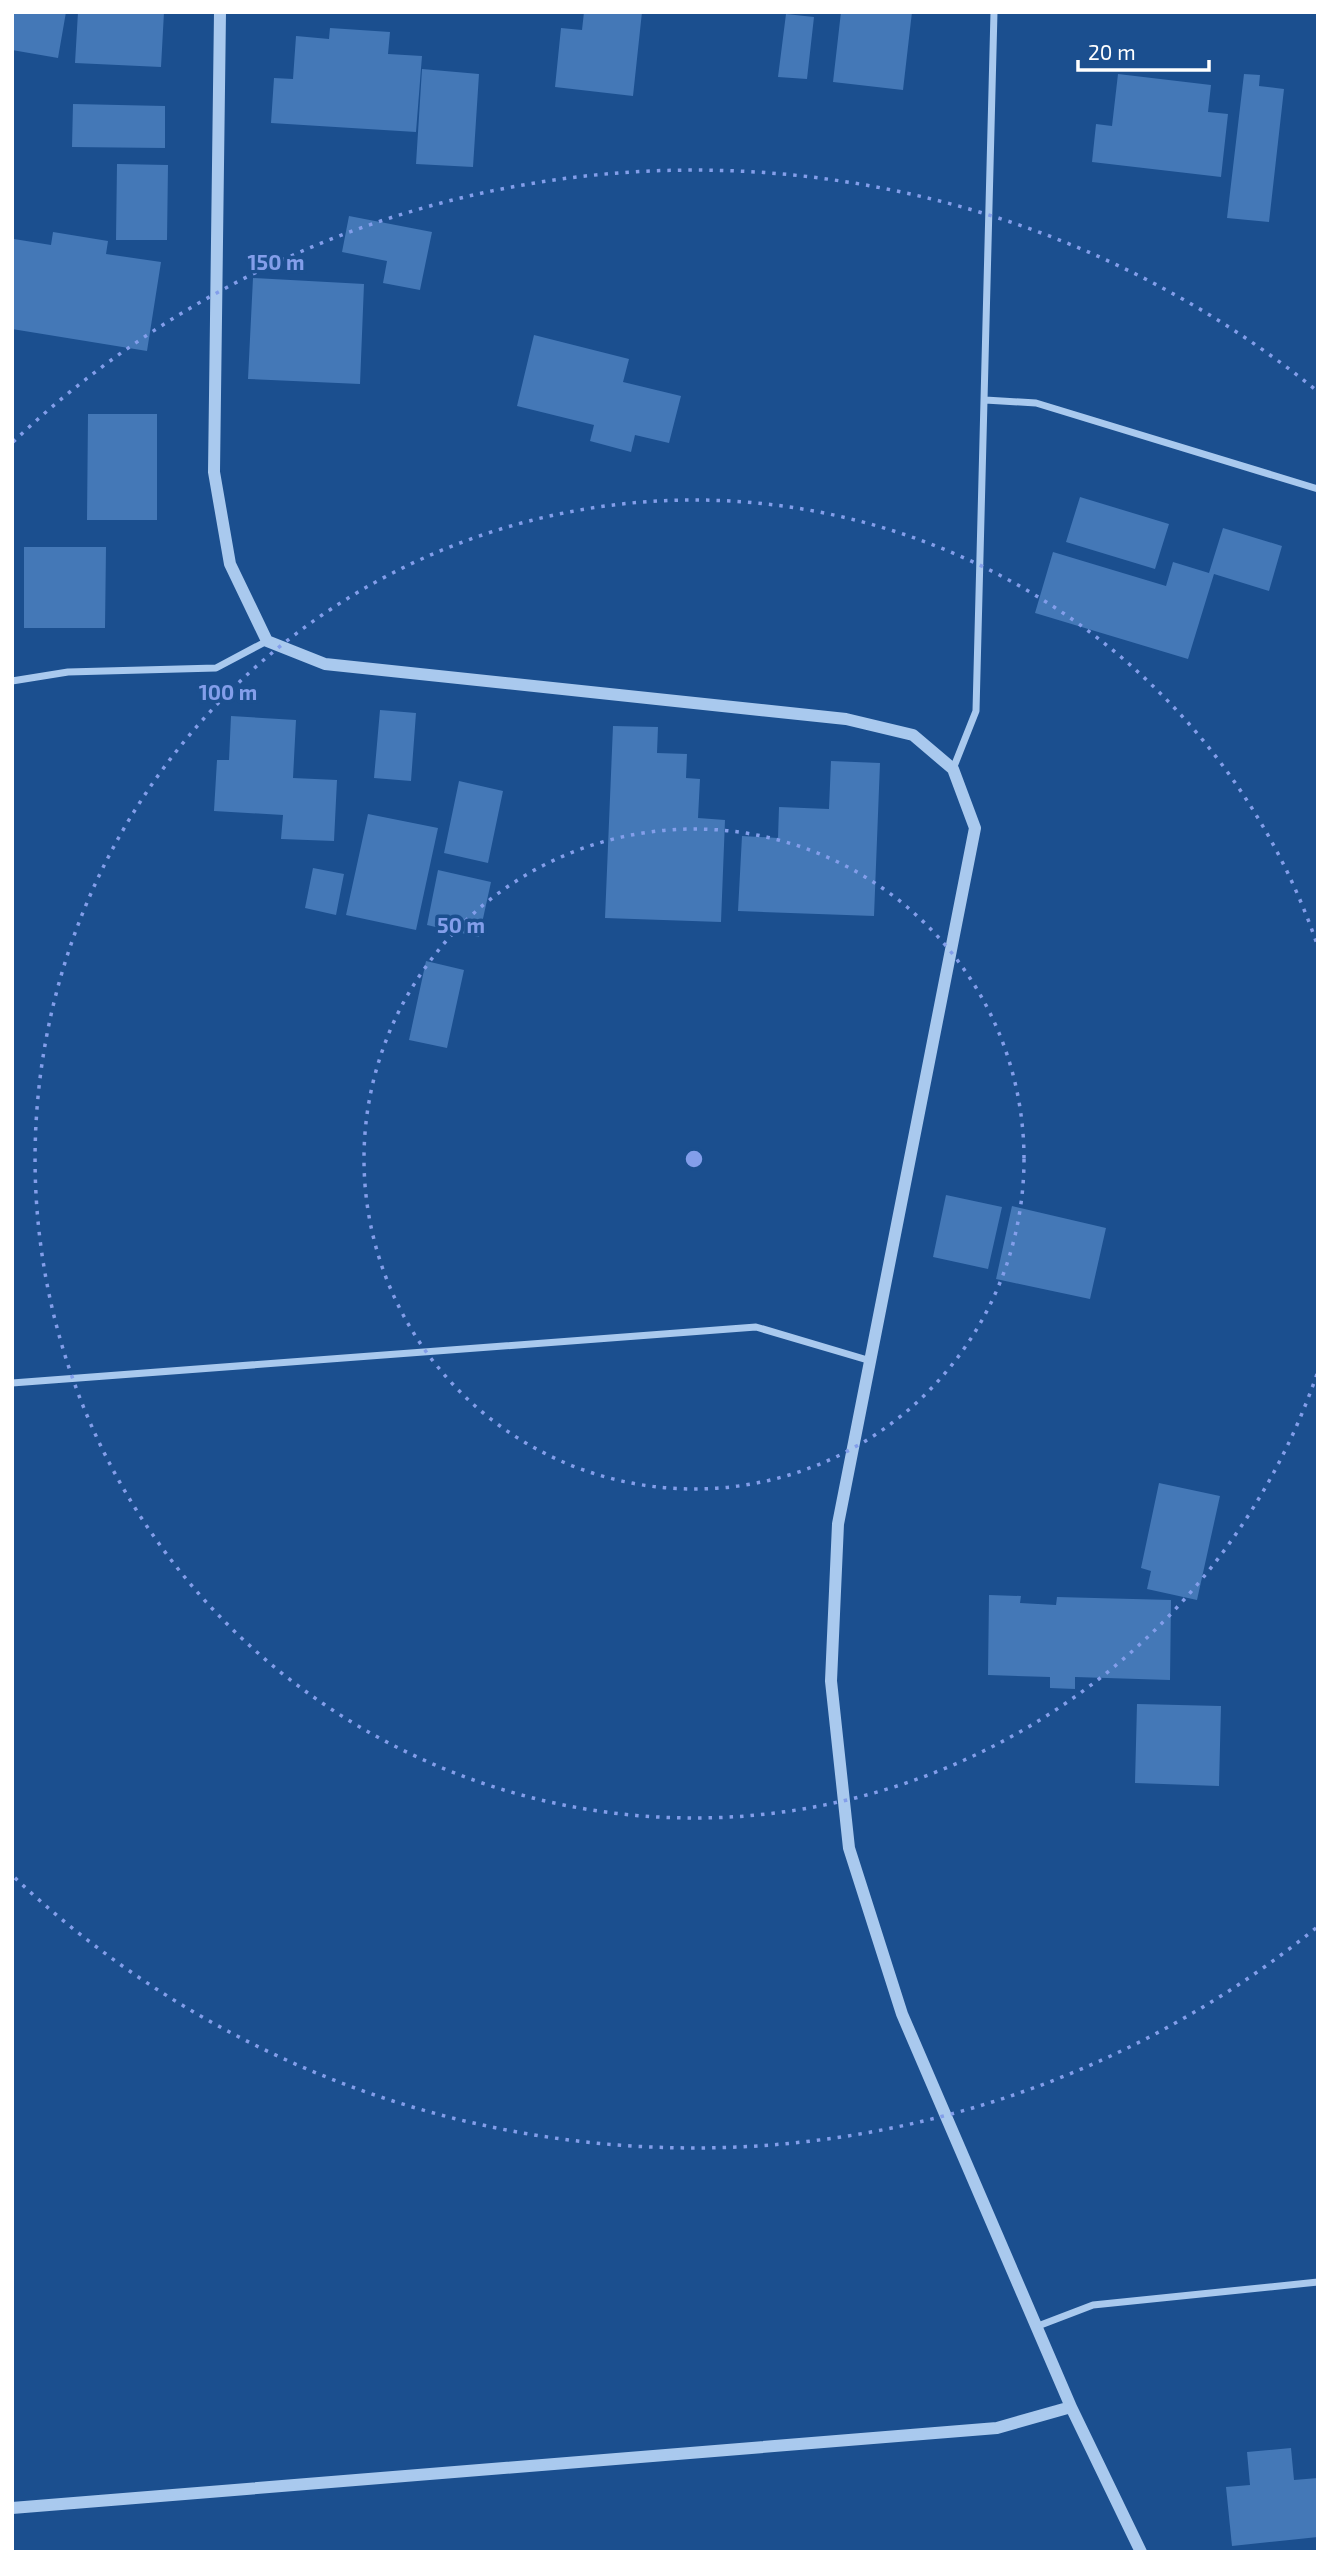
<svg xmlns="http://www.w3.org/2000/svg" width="1330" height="2564" font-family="'Exo 2',sans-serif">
  <rect width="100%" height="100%" fill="#1b4f8f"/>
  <path fill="#4478b7" d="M 12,12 L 66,12 L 58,58 L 12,50 Z
    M 78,12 L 164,12 L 161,67 L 75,63 Z
    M 584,12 L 642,12 L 633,96 L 555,87 L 561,28 L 582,30 Z
    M 841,12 L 912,12 L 903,90 L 833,82 Z
    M 786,14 L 814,17 L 807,79 L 778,77 Z
    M 330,28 L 390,32 L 388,54 L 422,56 L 416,132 L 271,123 L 274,78 L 293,79 L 296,36 L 329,39 Z
    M 422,69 L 479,74 L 473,167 L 416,164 Z
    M 1118,74 L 1211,85 L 1208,112 L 1228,114 L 1221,177 L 1092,162 L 1096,124 L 1112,126 Z
    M 1244,74 L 1260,75 L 1259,86 L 1284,89 L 1269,222 L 1227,218 Z
    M 73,104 L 165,106 L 165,148 L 72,147 Z
    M 117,164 L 168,165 L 167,240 L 116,240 Z
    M 349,216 L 432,232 L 420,290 L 383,283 L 387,261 L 342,252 Z
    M 53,232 L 108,241 L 106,254 L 161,262 L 147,351 L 12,329 L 14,239 L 51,245 Z
    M 253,278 L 364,284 L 360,384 L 248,379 Z
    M 534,335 L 629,359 L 623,382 L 681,396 L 669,443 L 635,435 L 631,452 L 590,441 L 594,425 L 517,406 Z
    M 88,414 L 157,414 L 157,520 L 87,520 Z
    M 1080,497 L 1169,524 L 1155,569 L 1066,542 Z
    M 1223,528 L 1282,546 L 1269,591 L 1214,574 L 1188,659 L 1035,613 L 1053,552 L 1166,586 L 1173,562 L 1209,573 Z
    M 24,547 L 106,547 L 105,628 L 24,628 Z
    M 380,710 L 416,713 L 411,781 L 374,778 Z
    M 231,716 L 296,720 L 293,778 L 337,780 L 334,841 L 281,839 L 283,815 L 214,811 L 217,760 L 229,760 Z
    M 613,726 L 658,727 L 657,753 L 687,754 L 686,778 L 700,779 L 698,818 L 725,820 L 721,922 L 605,918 Z
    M 831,761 L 880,763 L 874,916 L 738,911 L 742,836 L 778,838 L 779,807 L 829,809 Z
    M 459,781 L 503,791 L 488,863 L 444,853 Z
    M 368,814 L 438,828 L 416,930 L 346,915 Z
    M 313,868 L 344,874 L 336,915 L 305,908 Z
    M 438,870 L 491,882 L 479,937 L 427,925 Z
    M 426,961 L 464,970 L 447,1048 L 409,1040 Z
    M 946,1195 L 1002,1207 L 988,1269 L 933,1257 Z
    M 1012,1206 L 1106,1228 L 1090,1299 L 996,1279 Z
    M 1159,1483 L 1220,1496 L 1197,1600 L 1147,1589 L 1151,1571 L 1141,1568 Z
    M 989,1595 L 1021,1596 L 1020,1603 L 1056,1605 L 1057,1597 L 1171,1600 L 1170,1680 L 1075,1677 L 1075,1689 L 1050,1688 L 1050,1677 L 988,1675 Z
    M 1137,1704 L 1221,1706 L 1219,1786 L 1135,1783 Z
    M 1291,2448 L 1294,2480 L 1318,2478 L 1318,2537 L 1232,2546 L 1226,2487 L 1250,2485 L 1247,2452 Z"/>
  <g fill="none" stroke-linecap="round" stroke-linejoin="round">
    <path stroke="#a9c9ee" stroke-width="7" d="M 985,400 L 1036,403 L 1318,489
      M 12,681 L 68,672 L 216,668 L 267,641
      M 953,769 L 976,711 L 994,12
      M 12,1383 L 756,1327 L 871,1361
      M 1038,2326 L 1093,2305 L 1318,2282"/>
    <path stroke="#a9c9ee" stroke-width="12" d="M 220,12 L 214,472 L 230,564 L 267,641 L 325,664 L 846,719 L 913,735 L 953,769 L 975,828 L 838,1524 L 831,1681 L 849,1848 L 902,2014 L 1071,2407 L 1141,2552
      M 12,2508 L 997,2428 L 1071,2407"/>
  </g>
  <g fill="none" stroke="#839eea" stroke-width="3.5" stroke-dasharray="3.5 7">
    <circle cx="694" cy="1159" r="330"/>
    <path d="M1317 1374A659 659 0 1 1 1317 944"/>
    <path d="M1316 1928A989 989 0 0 1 13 1876M13 442A989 989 0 0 1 1316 390"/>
  </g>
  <circle cx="694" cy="1159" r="10" fill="#839eea" stroke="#1b4f8f" stroke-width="3.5"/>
  <g font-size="21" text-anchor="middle" font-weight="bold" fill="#839eea" stroke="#1b4f8f" stroke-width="7" stroke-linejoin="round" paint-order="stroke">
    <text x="276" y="270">150 m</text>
    <text x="228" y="700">100 m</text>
    <text x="461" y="933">50 m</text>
  </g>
  <rect width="1330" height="2564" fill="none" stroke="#ffffff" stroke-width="28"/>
  <path d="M1078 60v10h131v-10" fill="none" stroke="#ffffff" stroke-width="3.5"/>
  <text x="1088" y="60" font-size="21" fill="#ffffff" stroke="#1b4f8f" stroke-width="5" paint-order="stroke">20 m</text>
</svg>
